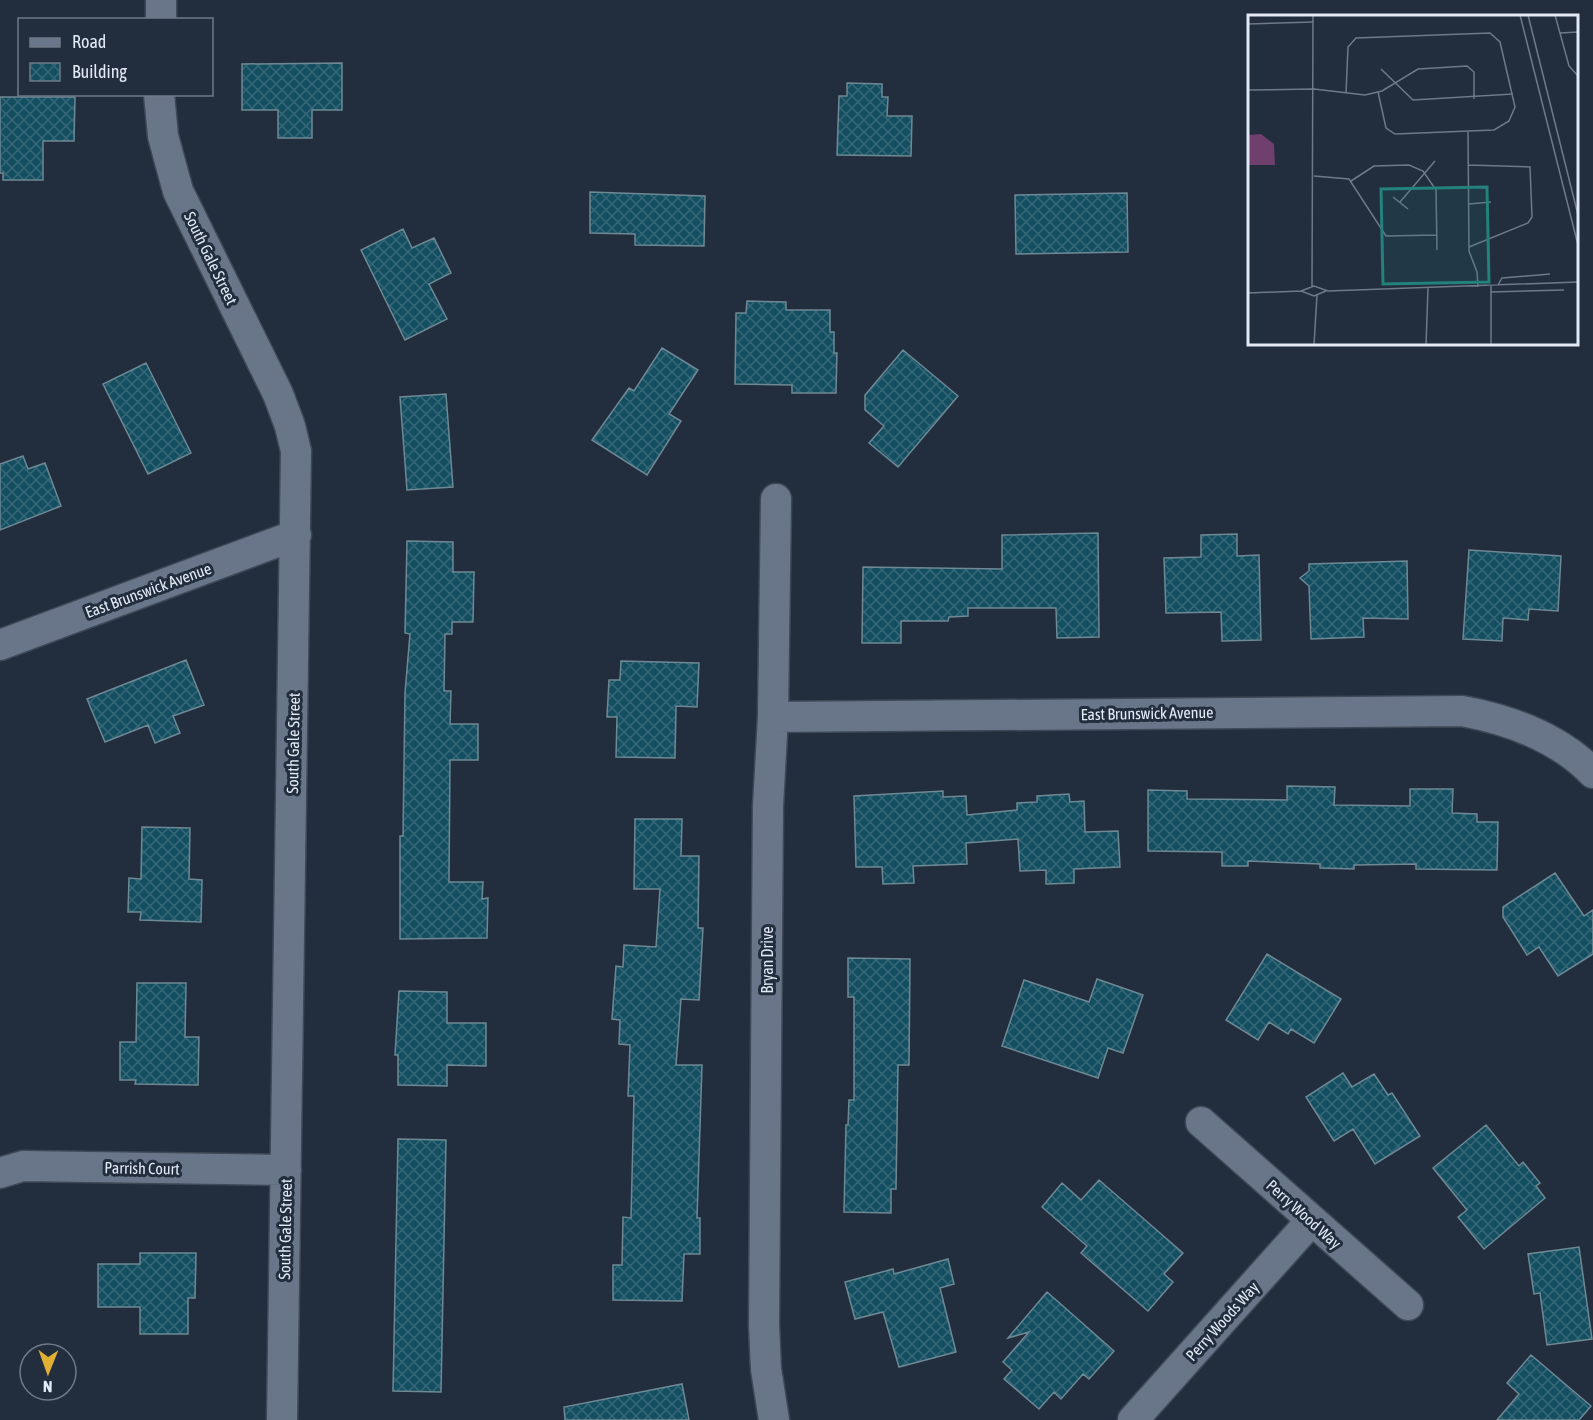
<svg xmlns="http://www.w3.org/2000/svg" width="1593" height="1420" font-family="'Asap Condensed',sans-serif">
  <defs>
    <pattern id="building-cross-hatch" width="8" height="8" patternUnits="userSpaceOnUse" patternTransform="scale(1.5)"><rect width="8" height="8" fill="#144e61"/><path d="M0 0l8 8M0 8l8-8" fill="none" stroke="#366878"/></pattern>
  </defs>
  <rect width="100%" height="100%" fill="#222d3e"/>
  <path fill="url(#building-cross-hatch)" stroke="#6e8994" stroke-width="1.5" d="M 342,63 L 342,110 L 312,110 L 312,138 L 278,138 L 278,110 L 242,110 L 242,64 Z
    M 847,83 L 882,84 L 882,97 L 888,97 L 887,116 L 912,116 L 911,156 L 837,155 L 839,96 L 847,96 Z
    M 0,97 L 75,97 L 74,141 L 43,141 L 43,180 L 3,180 L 3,173 L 0,173 Z
    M 590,192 L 705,196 L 704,246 L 635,245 L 635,234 L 590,233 Z
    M 1127,193 L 1128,252 L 1016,254 L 1015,195 Z
    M 403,229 L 412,248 L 434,238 L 451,273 L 429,284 L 447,319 L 405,340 L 361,250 Z
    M 747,301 L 786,302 L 786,310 L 830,310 L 830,332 L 834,332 L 834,353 L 837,353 L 836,393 L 792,393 L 792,385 L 735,384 L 736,313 L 746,313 Z
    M 662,348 L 698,370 L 669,414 L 681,421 L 647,475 L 592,440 L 629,388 L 634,391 Z
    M 903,350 L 958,396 L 898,467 L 869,443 L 884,426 L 865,410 L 865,395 Z
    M 146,363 L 191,453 L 148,474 L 103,384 Z
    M 446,394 L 453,487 L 407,490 L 400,397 Z
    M 23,456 L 28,469 L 45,463 L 61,506 L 0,530 L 0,464 Z
    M 1098,533 L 1099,637 L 1057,638 L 1056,608 L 968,608 L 968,616 L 949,617 L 948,621 L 901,621 L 901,643 L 862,643 L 863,567 L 1002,569 L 1002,535 Z
    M 1237,534 L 1237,556 L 1259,555 L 1261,640 L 1222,641 L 1221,612 L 1166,613 L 1164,558 L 1201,557 L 1201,535 Z
    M 407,541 L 453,542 L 453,572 L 474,572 L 473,622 L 452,622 L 452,634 L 445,634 L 444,691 L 451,691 L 450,724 L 478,724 L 478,760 L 450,760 L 449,882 L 483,882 L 482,899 L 488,898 L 487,938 L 400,939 L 400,836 L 403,836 L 405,693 L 410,634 L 405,633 Z
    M 1469,550 L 1561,556 L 1558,611 L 1529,609 L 1528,620 L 1503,618 L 1502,641 L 1463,639 Z
    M 1407,561 L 1408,619 L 1363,618 L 1364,637 L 1311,639 L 1309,586 L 1300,578 L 1309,571 L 1309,564 Z
    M 186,660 L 204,705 L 173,716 L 180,733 L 155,743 L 148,725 L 105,742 L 87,699 Z
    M 621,661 L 699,663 L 697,707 L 676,706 L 675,758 L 616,757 L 617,717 L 607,717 L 609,680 L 620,680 Z
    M 1287,786 L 1335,787 L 1334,805 L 1410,806 L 1410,789 L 1453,789 L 1452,813 L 1477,814 L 1477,822 L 1498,822 L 1497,870 L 1416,869 L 1416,864 L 1354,865 L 1354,869 L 1320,868 L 1320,864 L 1248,861 L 1248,866 L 1222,866 L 1222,852 L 1148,851 L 1148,790 L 1187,791 L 1187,799 L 1287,800 Z
    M 943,791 L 943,797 L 966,796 L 967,815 L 1017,810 L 1017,803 L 1037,802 L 1037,796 L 1069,794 L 1070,802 L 1084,801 L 1085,832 L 1118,831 L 1120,867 L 1074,869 L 1074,883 L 1046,884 L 1046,870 L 1020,871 L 1018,839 L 966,843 L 967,864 L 913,866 L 914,883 L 883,884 L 882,867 L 856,867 L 854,796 Z
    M 635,819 L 682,819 L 681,856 L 699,856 L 698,928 L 703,928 L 699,1000 L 681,999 L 676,1065 L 702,1065 L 697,1218 L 700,1218 L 700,1254 L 684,1254 L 682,1301 L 613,1300 L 613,1265 L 622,1265 L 623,1217 L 631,1218 L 634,1096 L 628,1096 L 630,1045 L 619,1044 L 620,1020 L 612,1019 L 616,966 L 623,967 L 624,945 L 656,947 L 660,889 L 634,889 Z
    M 142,827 L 190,828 L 189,879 L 202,880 L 201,922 L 140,920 L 141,912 L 128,912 L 129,878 L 141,879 Z
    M 1555,873 L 1584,916 L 1593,910 L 1593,954 L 1558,976 L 1539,947 L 1527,955 L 1503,917 L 1503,907 Z
    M 1267,954 L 1341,999 L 1314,1043 L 1291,1029 L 1288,1034 L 1269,1022 L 1258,1040 L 1226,1020 Z
    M 848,958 L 910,959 L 909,1065 L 898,1065 L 896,1189 L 891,1189 L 891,1213 L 844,1212 L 846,1125 L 848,1125 L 849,1100 L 854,1100 L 854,997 L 848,997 Z
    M 1097,979 L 1143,995 L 1123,1053 L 1108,1048 L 1098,1078 L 1002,1046 L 1024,980 L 1089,1002 Z
    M 137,983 L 186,983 L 185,1037 L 199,1037 L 198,1085 L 135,1084 L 136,1080 L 120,1080 L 120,1042 L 136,1042 Z
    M 399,991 L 447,992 L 447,1023 L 486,1023 L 486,1066 L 447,1065 L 447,1086 L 398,1085 L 398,1055 L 395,1055 Z
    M 1343,1073 L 1352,1087 L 1374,1074 L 1388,1095 L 1392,1093 L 1420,1136 L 1375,1164 L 1353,1129 L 1334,1141 L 1306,1097 Z
    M 1486,1125 L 1519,1166 L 1523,1162 L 1540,1183 L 1536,1186 L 1545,1198 L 1484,1249 L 1458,1217 L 1467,1210 L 1433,1168 Z
    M 398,1139 L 446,1140 L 441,1392 L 393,1391 Z
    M 1099,1180 L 1183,1253 L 1164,1274 L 1173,1282 L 1148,1311 L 1081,1253 L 1087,1246 L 1042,1207 L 1062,1183 L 1081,1200 Z
    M 1579,1247 L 1592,1339 L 1547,1345 L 1540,1293 L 1534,1294 L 1528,1254 Z
    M 140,1253 L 196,1253 L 195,1298 L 188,1298 L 188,1334 L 140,1334 L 140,1307 L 98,1307 L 98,1264 L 140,1264 Z
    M 948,1259 L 954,1284 L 940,1288 L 956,1352 L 899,1367 L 883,1312 L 855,1319 L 845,1282 L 893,1269 L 894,1274 Z
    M 1047,1292 L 1114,1351 L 1089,1379 L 1083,1374 L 1061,1399 L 1054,1392 L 1039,1409 L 1004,1379 L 1012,1370 L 1003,1362 L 1029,1332 L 1008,1338 Z
    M 1531,1355 L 1591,1406 L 1579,1420 L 1497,1420 L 1519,1394 L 1507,1383 Z
    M 682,1384 L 689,1420 L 565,1420 L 564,1407 Z"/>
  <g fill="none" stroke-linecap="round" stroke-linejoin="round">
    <defs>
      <path id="street" d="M 161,20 L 161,0
        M 159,94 L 163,136 L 178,191 L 278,394 L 290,426 L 296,451 L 282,1420
        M 0,645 L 296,535
        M 773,717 L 1462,711 C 1511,720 1558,737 1593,773
        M 1201,1122 L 1408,1305
        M 0,1173 L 23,1166 L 286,1170
        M 774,1420 L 766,1369 L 764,1325 L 768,806 L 773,717 L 776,499
        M 1133,1420 L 1311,1221"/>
    </defs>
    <use href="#street" stroke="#3f4857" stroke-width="33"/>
    <use href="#street" stroke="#69768a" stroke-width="30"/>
  </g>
  <g text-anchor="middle" stroke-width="6" stroke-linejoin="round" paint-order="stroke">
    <g font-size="16" fill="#e3eaf6" stroke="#222d3e">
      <text transform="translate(211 258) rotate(64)" y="6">South Gale Street</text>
      <text transform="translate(148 590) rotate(-20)" y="6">East Brunswick Avenue</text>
      <text transform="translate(1147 713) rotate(-1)" y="6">East Brunswick Avenue</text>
      <text transform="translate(293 743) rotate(-89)" y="6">South Gale Street</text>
      <text transform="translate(767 960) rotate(-90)" y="6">Bryan Drive</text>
      <text transform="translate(142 1168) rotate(1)" y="6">Parrish Court</text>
      <text transform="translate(1304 1214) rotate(42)" y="6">Perry Wood Way</text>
      <text transform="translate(285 1229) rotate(-89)" y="6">South Gale Street</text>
      <text transform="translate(1222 1321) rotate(-48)" y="6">Perry Woods Way</text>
    </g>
  </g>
  <g transform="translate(1248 15)">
    <rect width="330" height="330" fill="#222d3e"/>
    <path d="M 13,119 L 26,129 L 27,150 L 0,150 L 0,120 Z" fill="#6f3f6e"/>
    <path fill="none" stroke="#6f7988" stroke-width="1.5" d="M 272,0 L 330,230M 280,0 L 330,200M 307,0 L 321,51 L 330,61M 0,9 L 66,7M 312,18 L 330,17M 133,54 L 165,85 L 265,79M 0,75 L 66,74 L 117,80 L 134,76 L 170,54 L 219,51 L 226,57 L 226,84M 98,78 L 100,32 L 108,23 L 242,18 L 252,27 L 267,92 L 261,106 L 246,115 L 147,119 L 138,113 L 130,77M 220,117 L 221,236 L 229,257 L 230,272M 220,150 L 282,152 L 284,202 L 280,208 L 221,232M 66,161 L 101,164 L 138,221 L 189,220M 103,166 L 126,151 L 161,150 L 175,156 L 188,175 L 189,235M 145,182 L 160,194M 152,187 L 187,146M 221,189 L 243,187M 250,270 L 254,263 L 302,259M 243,271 L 243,330M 64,272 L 65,0M 53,276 L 66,271 L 80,276 L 330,267M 243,277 L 316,275M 0,278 L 53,276 L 66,281 L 78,276M 66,330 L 69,280M 178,330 L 180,273"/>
    <path fill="#24827c" fill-opacity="0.15" stroke="#24827c" stroke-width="3" d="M 239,172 L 241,267 L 135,269 L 133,174 Z"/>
    <rect width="330" height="330" fill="none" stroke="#e3eaf6" stroke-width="3"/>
  </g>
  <rect x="18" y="18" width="195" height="78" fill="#222d3e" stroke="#6f7988" stroke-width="1.5"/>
  <rect x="30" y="38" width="30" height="9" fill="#69768a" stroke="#6f7988" stroke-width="1.5"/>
  <text x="72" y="48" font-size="18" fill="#e3eaf6">Road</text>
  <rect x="30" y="63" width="30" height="18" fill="url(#building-cross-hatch)" stroke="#6f7988" stroke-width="1.5"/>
  <text x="72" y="78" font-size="18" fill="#e3eaf6">Building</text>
  <g transform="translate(48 1372) rotate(181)"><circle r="28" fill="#222d3e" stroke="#6f7988" stroke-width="1.5"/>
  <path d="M0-4.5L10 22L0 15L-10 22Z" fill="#e0b034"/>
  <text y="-9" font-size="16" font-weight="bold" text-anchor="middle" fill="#e3eaf6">N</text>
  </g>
</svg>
